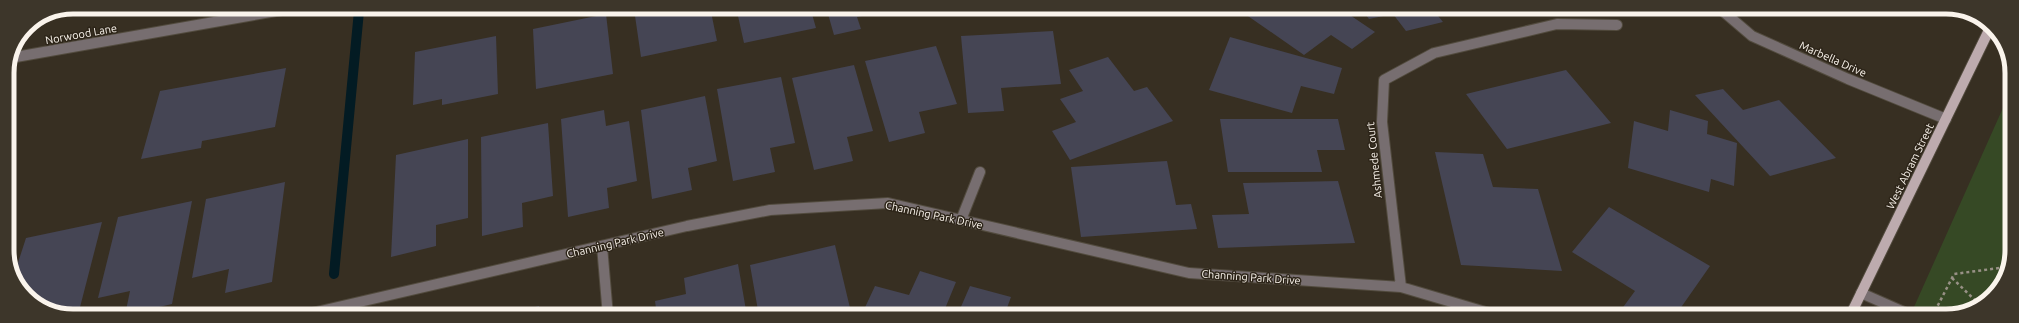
<svg xmlns="http://www.w3.org/2000/svg" width="2019" height="323" font-family="Ubuntu,sans-serif">
  <rect width="100%" height="100%" fill="#372f22"/>
  <path fill="#364925" d="M 2011,90 L 2011,258 L 1990,299 L 1946,316 L 1910,316 Z"/>
  <g fill="none" stroke-linecap="round" stroke-linejoin="round">
    <path stroke="#031b23" stroke-width="10" d="M 334,274 L 359,11"/>
  </g>
  <path fill="#454554" d="M 646,7 L 710,7 L 717,41 L 641,57 L 634,9 Z
    M 736,7 L 810,7 L 816,28 L 744,43 Z
    M 826,7 L 887,7 L 888,11 L 857,17 L 861,29 L 834,35 Z
    M 1255,7 L 1338,7 L 1375,32 L 1352,49 L 1331,35 L 1304,55 L 1245,14 Z
    M 1360,7 L 1431,7 L 1443,22 L 1406,31 L 1393,14 L 1369,19 Z
    M 1465,7 L 1500,7 L 1500,8 L 1471,15 Z
    M 606,14 L 613,74 L 536,89 L 533,29 Z
    M 1053,31 L 1061,84 L 1001,88 L 1004,111 L 968,113 L 961,36 Z
    M 496,36 L 498,94 L 442,105 L 442,99 L 413,105 L 415,52 Z
    M 1230,37 L 1342,68 L 1334,94 L 1301,86 L 1292,113 L 1209,90 Z
    M 936,46 L 957,104 L 919,112 L 925,133 L 889,142 L 865,61 Z
    M 1108,57 L 1134,91 L 1147,87 L 1173,121 L 1070,160 L 1052,131 L 1076,122 L 1060,99 L 1083,91 L 1069,70 Z
    M 854,65 L 873,131 L 847,137 L 853,161 L 814,170 L 792,78 Z
    M 286,68 L 275,127 L 202,141 L 201,148 L 141,159 L 160,91 Z
    M 1566,70 L 1611,123 L 1507,149 L 1466,94 Z
    M 781,77 L 795,143 L 770,148 L 775,172 L 733,181 L 717,89 Z
    M 1723,89 L 1743,110 L 1779,100 L 1836,158 L 1770,176 L 1695,95 Z
    M 705,96 L 717,161 L 688,168 L 692,190 L 652,199 L 641,110 Z
    M 604,110 L 606,126 L 629,121 L 637,181 L 607,188 L 609,208 L 568,217 L 561,119 Z
    M 1670,110 L 1708,121 L 1707,134 L 1737,143 L 1734,186 L 1711,179 L 1709,192 L 1628,168 L 1634,121 L 1668,131 Z
    M 1220,119 L 1338,119 L 1345,150 L 1317,150 L 1322,172 L 1228,172 Z
    M 548,123 L 553,196 L 522,203 L 523,227 L 482,236 L 481,137 Z
    M 468,139 L 468,218 L 436,225 L 436,246 L 391,257 L 396,155 Z
    M 1435,152 L 1483,154 L 1493,187 L 1538,189 L 1562,271 L 1461,265 Z
    M 1167,161 L 1176,205 L 1191,204 L 1197,229 L 1081,237 L 1071,167 Z
    M 1338,181 L 1355,243 L 1218,248 L 1212,215 L 1249,214 L 1243,183 Z
    M 285,182 L 272,282 L 225,293 L 229,269 L 192,278 L 206,199 Z
    M 192,201 L 172,304 L 125,315 L 130,291 L 98,298 L 118,217 Z
    M 1609,207 L 1710,266 L 1675,316 L 1631,316 L 1621,310 L 1635,291 L 1572,252 Z
    M 102,222 L 78,315 L 65,315 L 29,299 L 14,275 L 26,238 Z
    M 835,245 L 850,308 L 835,312 L 836,316 L 759,316 L 750,265 Z
    M 738,264 L 747,316 L 657,316 L 655,301 L 686,294 L 684,278 Z
    M 920,271 L 956,282 L 942,316 L 861,316 L 875,286 L 909,295 Z
    M 970,286 L 1011,297 L 1004,316 L 957,316 Z
    M 539,306 L 539,316 L 503,316 L 503,315 Z
    M 1050,310 L 1070,315 L 1070,316 L 1048,316 Z"/>
  <g fill="none" stroke-linecap="round" stroke-linejoin="round">
    <defs>
      <path id="minor" d="M 1718,7 L 1752,36 L 1848,79 L 1946,119
        M 10,58 L 299,7
        M 961,220 L 980,172
        M 602,246 L 608,316
        M 1401,287 L 1382,122 L 1384,80 L 1434,53 L 1557,24 L 1617,25
        M 1861,293 L 1913,316
        M 299,316 L 687,226 L 770,210 L 888,203 L 1189,273 L 1401,287 L 1499,316"/>
      <path id="major" d="M 1850,316 L 1991,26"/>
    </defs>
    <use href="#minor" stroke="#524b3e" stroke-width="12"/>
    <use href="#major" stroke="#524b3e" stroke-width="12"/>
    <path stroke="#989186" stroke-width="2.5" stroke-dasharray="3 3" stroke-linecap="butt" d="M 1952,278 L 1979,304
      M 1935,311 L 1954,274 L 2007,267"/>
    <use href="#minor" stroke="#776e70" stroke-width="10"/>
    <use href="#major" stroke="#bdabae" stroke-width="10"/>
  </g>
  <g text-anchor="middle" stroke-width="3" stroke-linejoin="round" paint-order="stroke">
    <g font-size="11" fill="#faf4ec" stroke="#2d2519">
      <text transform="translate(81 34) rotate(-10)" y="4">Norwood Lane</text>
      <text transform="translate(1833 59) rotate(24)" y="4">Marbella Drive</text>
      <text transform="translate(1374 160) rotate(-96)" y="4">Ashmede Court</text>
      <text transform="translate(1910 166) rotate(-64)" y="4">West Abram Street</text>
      <text transform="translate(934 215) rotate(12)" y="4">Channing Park Drive</text>
      <text transform="translate(615 243) rotate(-13)" y="4">Channing Park Drive</text>
      <text transform="translate(1251 277) rotate(4)" y="4">Channing Park Drive</text>
    </g>
  </g>
  <path d="M0 0H2019V323H0ZM73 14H1946A59 59 0 0 1 2005 73V250A59 59 0 0 1 1946 309H73A59 59 0 0 1 14 250V73A59 59 0 0 1 73 14Z" fill="#3d362a" fill-rule="evenodd"/>
  <path fill="none" stroke="#faf4ec" stroke-width="5" d="M73 14H1946A59 59 0 0 1 2005 73V250A59 59 0 0 1 1946 309H73A59 59 0 0 1 14 250V73A59 59 0 0 1 73 14Z"/>
</svg>
